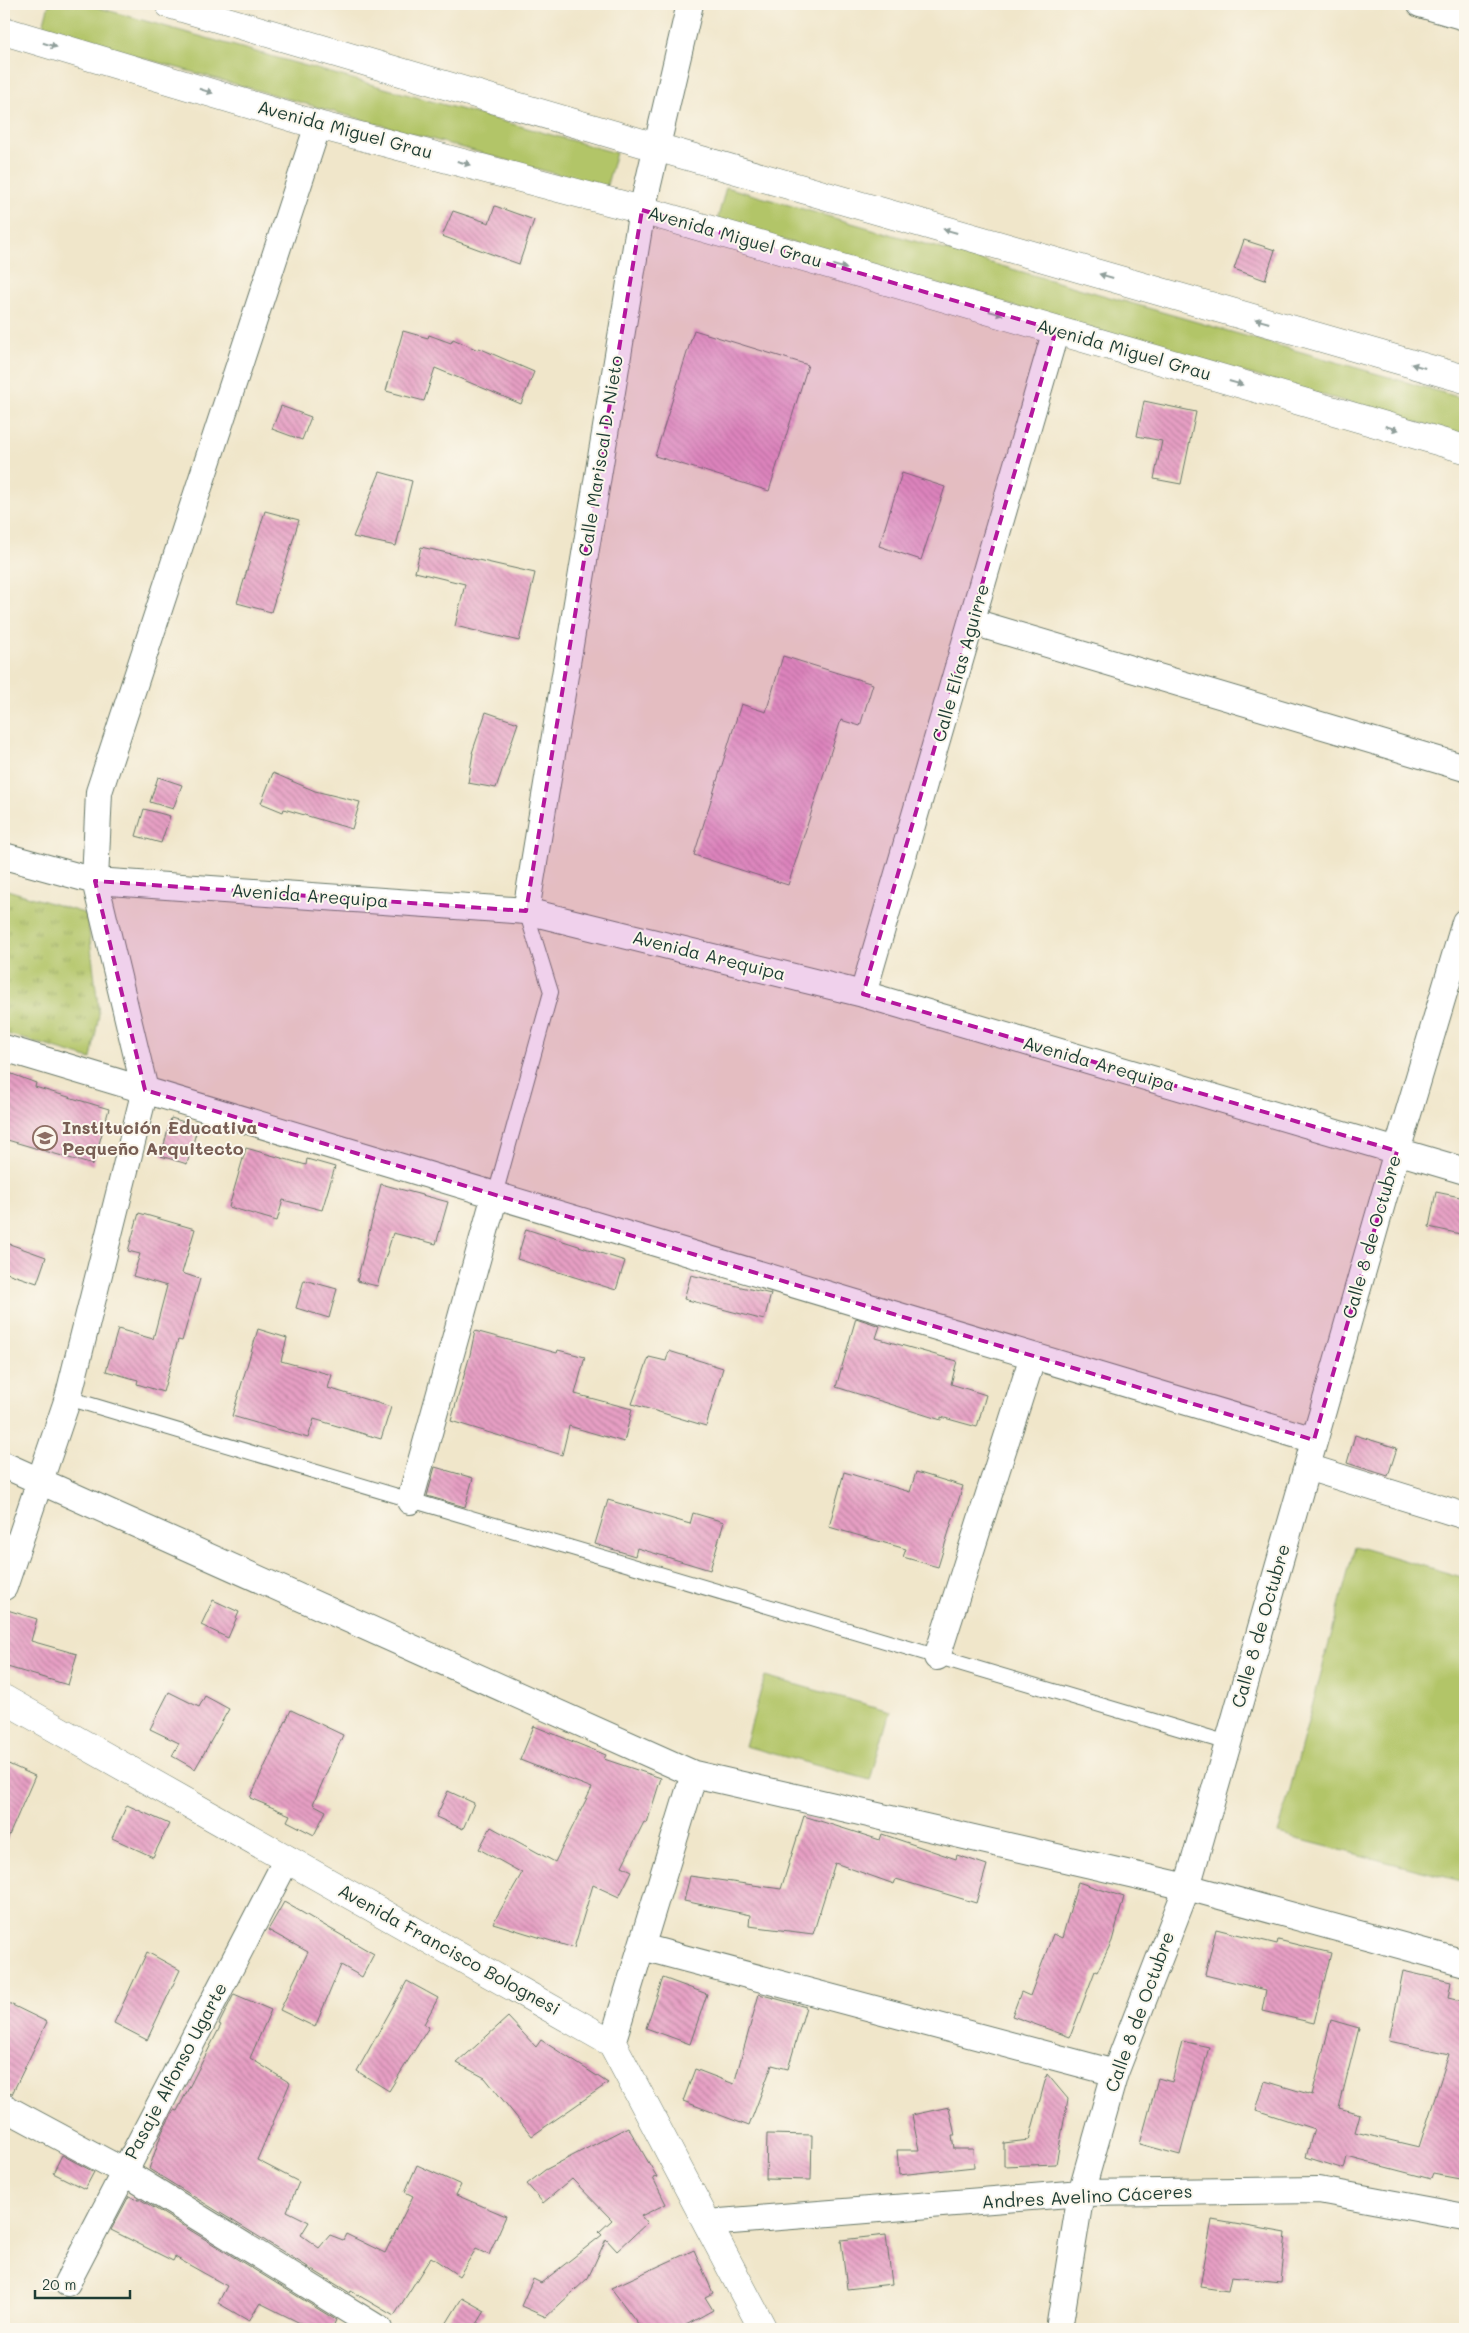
<svg xmlns="http://www.w3.org/2000/svg" width="1469" height="2333" font-family="Mali,sans-serif">
  <defs>
    <pattern id="park-tufts" width="24" height="20" patternUnits="userSpaceOnUse" patternTransform="scale(1.25)"><rect width="24" height="20" fill="#b2c568"/><path d="M3 7l-1-3M5 7V3M7 7l1-3M15 17l-1-3M17 17v-4M19 17l1-3" fill="none" stroke="#90a156"/></pattern>
    <pattern id="building-back-hatch" width="6" height="6" patternUnits="userSpaceOnUse" patternTransform="scale(1.25)"><rect width="6" height="6" fill="#e79fc4"/><path d="M-1 5l2 2M0 0l6 6M5-1l2 2" fill="none" stroke="#bb83a0"/></pattern>
  </defs>
  <rect width="100%" height="100%" fill="#fbf7ec"/>
  <filter id="ink" filterUnits="userSpaceOnUse"><feTurbulence type="fractalNoise" baseFrequency=".02" numOctaves="2"/><feDisplacementMap in="SourceGraphic" scale="10" xChannelSelector="R" yChannelSelector="G"/><feConvolveMatrix kernelMatrix="1 2 1 2 8 2 1 2 1" color-interpolation-filters="sRGB"/></filter>
  <filter id="wash" filterUnits="userSpaceOnUse"><feTurbulence type="fractalNoise" baseFrequency=".0096" numOctaves="4" result="noise"/><feDisplacementMap in="SourceGraphic" scale="20" xChannelSelector="R" yChannelSelector="G"/><feGaussianBlur stdDeviation="1.12" result="paint"/><feColorMatrix in="noise" values="0 0 0 0 0 0 0 0 0 0 0 0 0 0 0 0 0 1.4 0 .05"/><feComposite in="paint" operator="in"/></filter>
  <g filter="url(#wash)">
    <rect width="100%" height="100%" fill="#f0e6ca"/>
    <path fill="#b2c568" stroke="#68814e" d="M 49,4 L 85,4 L 616,153 L 606,188 L 42,30 Z
      M 726,187 L 1465,399 L 1465,436 L 717,221 Z
      M 1355,1546 L 1465,1578 L 1465,1882 L 1278,1834 Z
      M 765,1676 L 890,1711 L 870,1780 L 745,1746 Z"/>
    <path fill="url(#park-tufts)" stroke="#68814e" d="M 4,889 L 87,914 L 99,1014 L 91,1059 L 4,1033 Z"/>
    <g id="blocks">
      <path fill="url(#building-back-hatch)" d="M 495,206 L 534,220 L 519,264 L 442,236 L 453,211 L 489,223 Z
        M 1244,240 L 1275,250 L 1265,280 L 1234,269 Z
        M 694,330 L 808,365 L 769,491 L 655,456 Z
        M 403,331 L 428,338 L 429,335 L 451,343 L 453,339 L 478,350 L 479,348 L 534,372 L 521,404 L 435,368 L 424,401 L 386,391 Z
        M 1144,401 L 1196,412 L 1181,484 L 1154,479 L 1162,441 L 1137,436 Z
        M 281,406 L 311,417 L 302,440 L 272,429 Z
        M 380,472 L 412,481 L 396,546 L 353,537 Z
        M 902,473 L 945,487 L 921,560 L 879,546 Z
        M 265,511 L 299,520 L 271,612 L 237,603 Z
        M 421,547 L 535,573 L 519,641 L 455,626 L 465,584 L 415,572 Z
        M 783,656 L 873,684 L 860,726 L 841,720 L 788,885 L 694,855 L 741,704 L 766,712 Z
        M 486,712 L 518,723 L 496,788 L 468,783 L 473,753 L 472,753 Z
        M 273,773 L 315,791 L 360,802 L 352,829 L 284,809 L 283,812 L 261,803 Z
        M 158,777 L 182,785 L 173,809 L 150,802 Z
        M 144,809 L 170,816 L 161,843 L 136,836 Z
        M 4,1071 L 36,1083 L 35,1087 L 109,1109 L 93,1165 L 4,1139 Z
        M 171,1118 L 198,1126 L 187,1164 L 161,1156 Z
        M 246,1148 L 306,1165 L 307,1159 L 335,1167 L 322,1210 L 283,1200 L 277,1221 L 229,1207 Z
        M 381,1184 L 448,1202 L 436,1244 L 393,1233 L 377,1286 L 357,1281 Z
        M 1436,1192 L 1465,1198 L 1465,1235 L 1429,1227 Z
        M 139,1213 L 195,1229 L 182,1273 L 200,1279 L 182,1341 L 178,1340 L 163,1392 L 137,1384 L 138,1380 L 106,1371 L 118,1329 L 153,1339 L 167,1286 L 133,1276 L 140,1254 L 128,1251 Z
        M 526,1229 L 625,1261 L 616,1290 L 517,1259 Z
        M 4,1242 L 46,1257 L 37,1283 L 4,1272 Z
        M 691,1275 L 771,1294 L 764,1320 L 684,1299 Z
        M 304,1280 L 337,1289 L 329,1318 L 296,1308 Z
        M 856,1318 L 880,1326 L 876,1338 L 957,1361 L 951,1384 L 986,1395 L 977,1427 L 941,1417 L 941,1420 L 836,1387 Z
        M 258,1329 L 287,1338 L 281,1361 L 332,1375 L 328,1388 L 391,1407 L 381,1439 L 314,1419 L 308,1438 L 232,1416 Z
        M 475,1331 L 557,1353 L 558,1350 L 585,1357 L 575,1394 L 632,1409 L 624,1442 L 569,1426 L 562,1455 L 451,1421 L 470,1355 Z
        M 669,1351 L 723,1368 L 706,1426 L 632,1404 L 649,1357 L 666,1361 Z
        M 1355,1435 L 1397,1448 L 1388,1476 L 1347,1463 Z
        M 435,1467 L 473,1478 L 465,1507 L 427,1496 Z
        M 844,1472 L 910,1492 L 916,1472 L 963,1486 L 938,1567 L 903,1557 L 906,1549 L 829,1527 Z
        M 608,1500 L 690,1524 L 693,1513 L 724,1522 L 710,1570 L 637,1548 L 635,1556 L 595,1544 Z
        M 213,1600 L 239,1612 L 228,1638 L 201,1625 Z
        M 4,1609 L 37,1619 L 31,1641 L 77,1654 L 68,1685 L 4,1666 Z
        M 169,1692 L 199,1707 L 205,1696 L 229,1709 L 195,1769 L 172,1756 L 179,1743 L 150,1729 Z
        M 291,1710 L 343,1735 L 313,1804 L 326,1811 L 314,1835 L 287,1821 L 290,1815 L 250,1798 Z
        M 534,1726 L 606,1755 L 604,1759 L 661,1778 L 647,1823 L 644,1822 L 622,1866 L 632,1871 L 619,1897 L 593,1885 L 574,1948 L 493,1923 L 522,1873 L 479,1849 L 491,1827 L 555,1862 L 592,1788 L 520,1760 Z
        M 4,1762 L 35,1776 L 4,1847 Z
        M 448,1791 L 474,1803 L 463,1829 L 436,1817 Z
        M 127,1805 L 169,1824 L 153,1857 L 112,1838 Z
        M 804,1816 L 880,1840 L 882,1834 L 956,1859 L 957,1855 L 987,1865 L 976,1903 L 896,1879 L 894,1884 L 835,1863 L 813,1934 L 749,1926 L 750,1915 L 684,1901 L 690,1876 L 781,1889 Z
        M 1078,1882 L 1124,1897 L 1112,1941 L 1097,1972 L 1095,1971 L 1070,2037 L 1012,2016 L 1021,1992 L 1030,1996 L 1053,1934 L 1062,1938 Z
        M 284,1902 L 374,1954 L 362,1977 L 341,1965 L 315,2027 L 280,2010 L 308,1952 L 268,1930 Z
        M 1216,1929 L 1277,1944 L 1278,1940 L 1331,1953 L 1314,2023 L 1262,2011 L 1266,1990 L 1205,1975 Z
        M 147,1952 L 180,1970 L 147,2040 L 114,2023 Z
        M 1403,1971 L 1451,1982 L 1448,1998 L 1465,2002 L 1465,2180 L 1433,2174 L 1431,2179 L 1347,2157 L 1344,2169 L 1306,2157 L 1314,2129 L 1256,2110 L 1265,2081 L 1312,2095 L 1331,2020 L 1359,2028 L 1339,2108 L 1360,2114 L 1355,2132 L 1419,2147 L 1449,2054 L 1389,2041 Z
        M 663,1978 L 707,1994 L 690,2044 L 646,2028 Z
        M 407,1981 L 438,1998 L 424,2024 L 429,2027 L 389,2091 L 357,2071 Z
        M 234,1994 L 271,2010 L 250,2058 L 290,2083 L 257,2160 L 299,2182 L 287,2211 L 309,2222 L 301,2235 L 319,2248 L 330,2235 L 343,2240 L 346,2234 L 385,2253 L 413,2196 L 405,2192 L 417,2165 L 461,2185 L 456,2195 L 506,2216 L 489,2255 L 476,2249 L 459,2276 L 431,2257 L 394,2316 L 351,2291 L 350,2293 L 149,2169 L 162,2132 L 174,2110 L 177,2111 L 221,2025 L 219,2024 Z
        M 759,1994 L 806,2007 L 788,2069 L 772,2065 L 749,2126 L 683,2101 L 695,2069 L 734,2084 Z
        M 4,2001 L 47,2022 L 12,2094 L 4,2092 Z
        M 508,2017 L 536,2047 L 541,2040 L 608,2083 L 532,2136 L 485,2078 L 457,2063 Z
        M 1182,2041 L 1209,2047 L 1180,2155 L 1140,2144 L 1158,2078 L 1172,2082 Z
        M 1047,2074 L 1068,2099 L 1056,2164 L 1004,2166 L 1004,2143 L 1029,2140 Z
        M 949,2107 L 955,2136 L 952,2136 L 954,2149 L 973,2149 L 974,2167 L 899,2175 L 897,2150 L 919,2150 L 912,2115 Z
        M 628,2127 L 657,2177 L 653,2178 L 666,2204 L 641,2216 L 647,2223 L 617,2251 L 606,2239 L 588,2278 L 546,2317 L 521,2306 L 533,2279 L 541,2283 L 602,2235 L 599,2232 L 612,2220 L 572,2179 L 543,2203 L 527,2184 L 545,2170 Z
        M 767,2134 L 812,2135 L 811,2180 L 766,2179 Z
        M 62,2155 L 94,2172 L 85,2189 L 53,2173 Z
        M 129,2196 L 138,2200 L 138,2198 L 336,2320 L 332,2329 L 312,2329 L 260,2303 L 249,2321 L 218,2303 L 227,2286 L 175,2257 L 173,2261 L 111,2230 Z
        M 1212,2220 L 1286,2233 L 1281,2282 L 1231,2277 L 1228,2291 L 1200,2287 Z
        M 886,2235 L 892,2284 L 847,2289 L 841,2240 Z
        M 694,2250 L 713,2293 L 705,2297 L 713,2310 L 679,2329 L 642,2329 L 611,2288 Z
        M 462,2298 L 485,2311 L 474,2329 L 443,2329 Z"/>
    </g>
  </g>
  <g filter="url(#ink)">
    <use href="#blocks" fill-opacity="0" stroke="#687868" stroke-width="1"/>
    <g fill="none" stroke-linecap="round" stroke-linejoin="round">
      <defs>
        <path id="service" d="M 495,1195 L 551,992 L 526,911
          M 68,1398 L 1228,1743"/>
        <path id="minor" d="M 1420,4 L 1465,17
          M 973,622 L 1465,768
          M 4,856 L 95,881 L 526,911 L 863,994 L 1465,1171
          M 526,911 L 642,210 L 690,4
          M 863,994 L 1056,330
          M 4,1048 L 1314,1440
          M 4,1465 L 694,1774 L 1187,1887 L 1465,1963
          M 1307,1467 L 1465,1516
          M 410,1501 L 495,1195
          M 4,1587 L 68,1398 L 145,1090 L 95,881 L 99,792 L 318,125
          M 937,1657 L 1033,1356
          M 642,1947 L 1115,2073
          M 612,2043 L 694,1774
          M 4,2107 L 123,2171 L 379,2329
          M 707,2223 L 1081,2193 L 1319,2190 L 1465,2217
          M 67,2283 L 287,1859
          M 1059,2329 L 1081,2193 L 1115,2073 L 1187,1887 L 1397,1151 L 1465,922"/>
        <path id="tertiary" d="M 169,4 L 656,147 L 1465,379
          M 4,31 L 318,125 L 642,210 L 1465,449
          M 4,1699 L 612,2043 L 763,2329"/>
      </defs>
      <use href="#service" stroke="#687868" stroke-width="16"/>
      <use href="#minor" stroke="#687868" stroke-width="28"/>
      <use href="#tertiary" stroke="#687868" stroke-width="29"/>
      <use href="#service" stroke="#fff" stroke-width="14"/>
      <use href="#minor" stroke="#fff" stroke-width="26"/>
      <use href="#tertiary" stroke="#fff" stroke-width="28"/>
    </g>
    <defs><path id="oneway-solid" d="M-6-.8H1V-3.2L6.5 0L1 3.2V.8H-6Z" transform="scale(1.25)"/></defs>
    <g fill="#8f9e9a">
      <use href="#oneway-solid" transform="translate(50 45) rotate(17)"/>
      <use href="#oneway-solid" transform="translate(206 91) rotate(17)"/>
      <use href="#oneway-solid" transform="translate(464 163) rotate(15)"/>
      <use href="#oneway-solid" transform="translate(950 231) rotate(-164)"/>
      <use href="#oneway-solid" transform="translate(840 267) rotate(16)"/>
      <use href="#oneway-solid" transform="translate(1106 276) rotate(-164)"/>
      <use href="#oneway-solid" transform="translate(996 313) rotate(16)"/>
      <use href="#oneway-solid" transform="translate(1262 321) rotate(-164)"/>
      <use href="#oneway-solid" transform="translate(1418 366) rotate(-164)"/>
      <use href="#oneway-solid" transform="translate(1236 383) rotate(16)"/>
      <use href="#oneway-solid" transform="translate(1392 428) rotate(16)"/>
    </g>
  </g>
  <path fill="#b5179e" fill-opacity="0.2" stroke="#b5179e" stroke-width="4" stroke-dasharray="10 6" stroke-linejoin="round" d="M 642,210 L 1056,330 L 863,994 L 1397,1151 L 1314,1440 L 145,1090 L 95,881 L 526,911 Z"/>
  <defs>
    <symbol id="school-ring" viewBox="-11 -11 22 22"><circle r="9.5" fill="#fbf7ec" stroke="#8d6e63" stroke-width="1.5"/><path d="M0-5L7-2L0 1L-7-2ZM-4 1L0 2.5L4 1V4Q0 6-4 4Z" fill="#8d6e63"/></symbol>
  </defs>
  <g fill-rule="evenodd">
    <use href="#school-ring" x="31" y="1124" width="28" height="28"/>
  </g>
  <g text-anchor="middle" stroke-width="4" stroke-linejoin="round" paint-order="stroke">
    <g font-size="18" fill="#1f3d34" stroke="#fbf7ec">
      <text transform="translate(345 130) rotate(15)" y="6">Avenida Miguel Grau</text>
      <text transform="translate(735 237) rotate(16)" y="6">Avenida Miguel Grau</text>
      <text transform="translate(1124 350) rotate(16)" y="6">Avenida Miguel Grau</text>
      <text transform="translate(601 456) rotate(-81)" y="6">Calle Mariscal D. Nieto</text>
      <text transform="translate(961 663) rotate(-74)" y="6">Calle Elías Aguirre</text>
      <text transform="translate(310 896) rotate(4)" y="6">Avenida Arequipa</text>
      <text transform="translate(709 956) rotate(14)" y="6">Avenida Arequipa</text>
      <text transform="translate(1099 1064) rotate(16)" y="6">Avenida Arequipa</text>
      <text transform="translate(1372 1237) rotate(-74)" y="6">Calle 8 de Octubre</text>
      <text transform="translate(1261 1626) rotate(-74)" y="6">Calle 8 de Octubre</text>
      <text transform="translate(449 1950) rotate(29)" y="6">Avenida Francisco Bolognesi</text>
      <text transform="translate(1140 2012) rotate(-70)" y="6">Calle 8 de Octubre</text>
      <text transform="translate(176 2071) rotate(-62)" y="6">Pasaje Alfonso Ugarte</text>
      <text transform="translate(1087 2197) rotate(-3)" y="6">Andres Avelino Cáceres</text>
    </g>
    <g font-size="18" font-weight="bold" fill="#785e54" stroke="#fbf7ec" text-anchor="start">
      <text x="62" y="1134">Institución Educativa<tspan x="62" dy="21">Pequeño Arquitecto</tspan></text>
    </g>
  </g>
  <rect width="1469" height="2333" fill="none" stroke="#fbf7ec" stroke-width="20"/>
  <path d="M35 2290v8h95v-8" fill="none" stroke="#1f3d34" stroke-width="2.5"/>
  <text x="42" y="2290" font-size="15" fill="#1f3d34" stroke="#fbf7ec" stroke-width="4" paint-order="stroke">20 m</text>
</svg>
